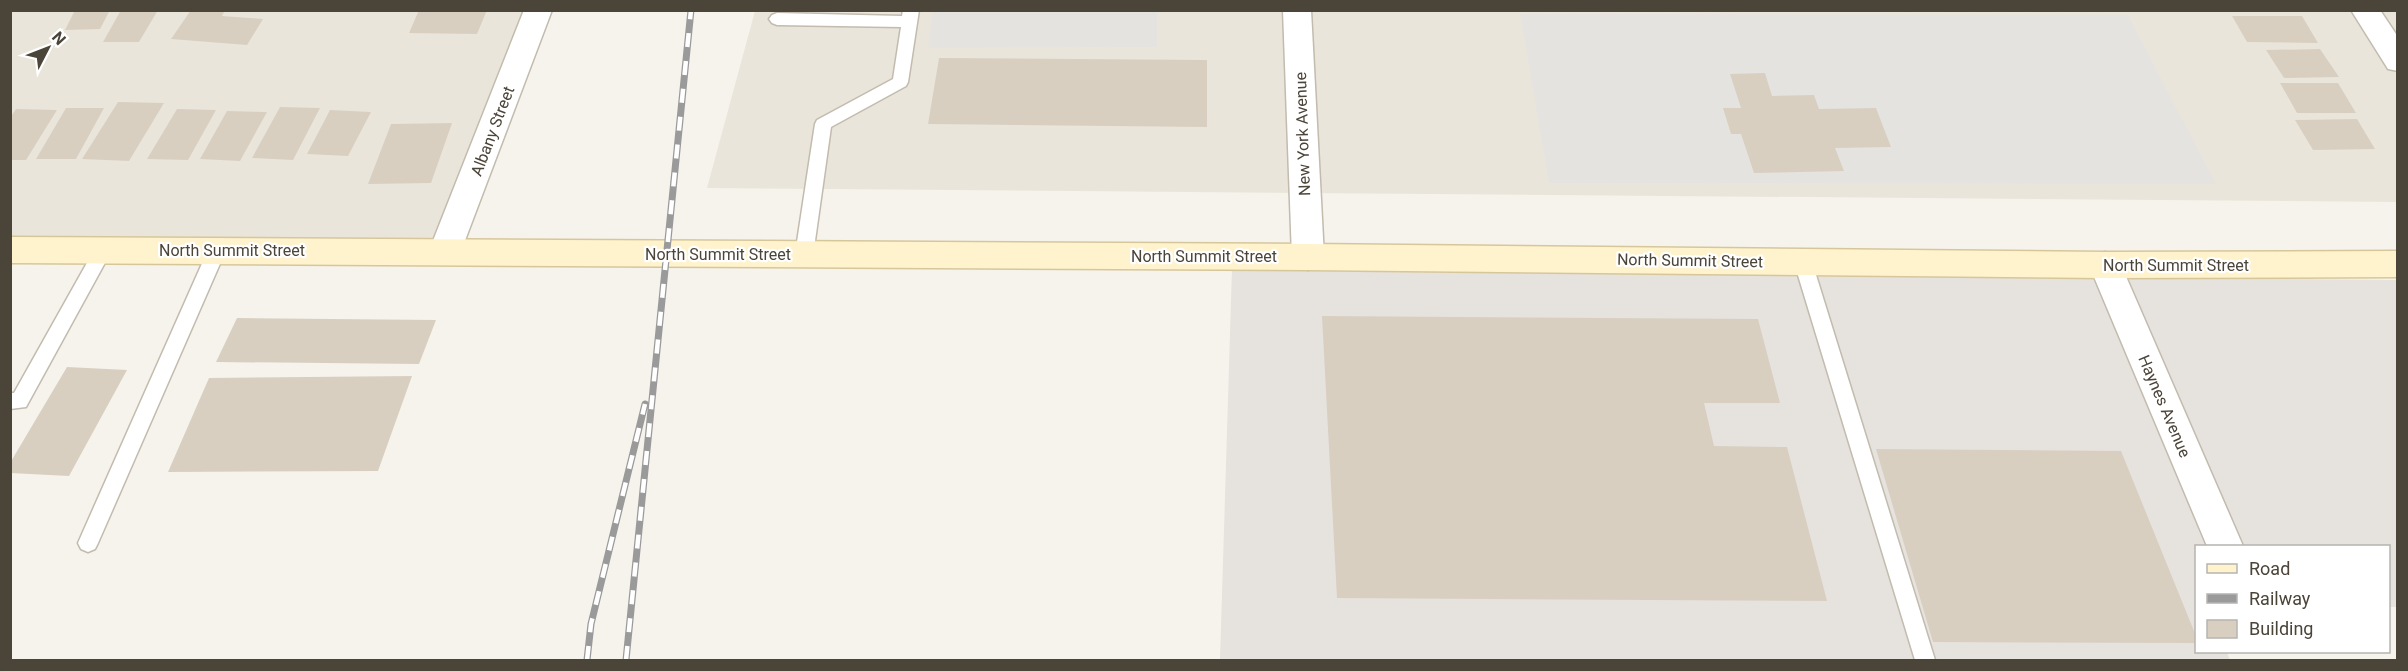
<svg xmlns="http://www.w3.org/2000/svg" width="2408" height="671" font-family="Roboto,sans-serif">
  <rect width="100%" height="100%" fill="#f6f3ec"/>
  <path fill="#eae5da" d="M 11,11 L 538,11 L 445,251 L 11,250 Z
    M 755,11 L 2397,11 L 2397,202 L 707,188 Z"/>
  <path fill="#e6e2dd" d="M 1232,269 L 2397,280 L 2397,607 L 2389,607 L 2388,546 L 2196,546 L 2196,652 L 2227,652 L 2230,660 L 1220,660 Z"/>
  <path fill="#e5e3e0" d="M 933,11 L 1157,11 L 1157,47 L 928,48 Z
    M 1520,14 L 2128,15 L 2216,184 L 1549,183 Z"/>
  <path fill="#d8cfc1" d="M 75,10 L 110,10 L 100,29 L 65,30 Z
    M 121,10 L 158,10 L 139,42 L 103,42 Z
    M 191,10 L 225,10 L 222,16 L 263,19 L 247,45 L 171,39 Z
    M 419,10 L 487,10 L 477,34 L 409,33 Z
    M 2232,16 L 2302,16 L 2318,43 L 2247,42 Z
    M 2320,49 L 2339,77 L 2284,78 L 2266,50 Z
    M 939,58 L 1207,60 L 1207,127 L 928,124 Z
    M 1765,73 L 1772,96 L 1814,95 L 1819,109 L 1876,108 L 1891,147 L 1835,148 L 1844,171 L 1754,173 L 1741,134 L 1731,134 L 1723,108 L 1741,108 L 1730,74 Z
    M 2280,83 L 2338,83 L 2356,113 L 2297,113 Z
    M 118,102 L 164,103 L 129,161 L 82,159 Z
    M 280,107 L 320,108 L 293,160 L 252,158 Z
    M 66,108 L 104,108 L 76,159 L 36,159 Z
    M 16,109 L 57,110 L 26,160 L 10,160 L 10,118 Z
    M 177,109 L 216,110 L 188,160 L 147,159 Z
    M 330,110 L 371,112 L 348,156 L 307,154 Z
    M 227,111 L 267,112 L 240,161 L 200,159 Z
    M 2357,119 L 2375,149 L 2313,150 L 2295,120 Z
    M 452,123 L 431,183 L 368,184 L 391,124 Z
    M 1322,316 L 1758,319 L 1780,403 L 1704,403 L 1714,446 L 1787,447 L 1827,601 L 1337,598 Z
    M 237,318 L 436,320 L 419,364 L 216,362 Z
    M 67,367 L 127,370 L 69,476 L 10,473 L 10,463 Z
    M 412,376 L 378,471 L 168,472 L 209,378 Z
    M 1876,449 L 2121,451 L 2196,636 L 2196,643 L 1933,642 Z"/>
  <g fill="none" stroke-linecap="round" stroke-linejoin="round">
    <defs>
      <path id="service" d="M 903,10 L 919,10 L 908,82 L 906,86 L 831,127 L 813,255 L 810,260 L 804,262 L 798,260 L 795,255 L 815,124 L 817,120 L 893,79 L 901,27 L 777,25 L 772,23 L 769,19 L 772,15 L 777,13 L 902,16 Z
        M 103,243 L 109,245 L 112,250 L 26,407 L 10,409 L 10,393 L 14,393 L 97,245 Z
        M 217,243 L 223,245 L 226,250 L 98,543 L 95,549 L 88,552 L 81,549 L 78,543 L 208,250 L 211,245 Z
        M 1803,255 L 1809,257 L 1812,262 L 1935,660 L 1915,660 L 1794,262 L 1797,257 Z"/>
      <path id="minor" d="M 524,10 L 552,10 L 461,251 L 456,260 L 445,264 L 434,260 L 429,251 Z
        M 2351,10 L 2380,10 L 2398,37 L 2398,71 L 2388,69 Z
        M 2105,252 L 2116,256 L 2121,265 L 2243,546 L 2207,546 L 2089,265 L 2094,256 Z"/>
      <path id="tertiary" d="M 1283,10 L 1311,10 L 1324,257 L 1319,266 L 1308,270 L 1297,266 L 1292,257 Z"/>
      <path id="secondary" d="M 10,237 L 1308,244 L 2105,252 L 2398,251 L 2398,277 L 2105,278 L 1308,270 L 10,263 Z"/>
    </defs>
    <use href="#service" stroke="#c2bbae" stroke-width="3"/>
    <use href="#minor" stroke="#c2bbae" stroke-width="3"/>
    <use href="#tertiary" stroke="#c2bbae" stroke-width="3"/>
    <use href="#secondary" stroke="#d6c79b" stroke-width="3"/>
    <use href="#service" fill="#fff" fill-rule="evenodd"/>
    <use href="#minor" fill="#fff" fill-rule="evenodd"/>
    <use href="#tertiary" fill="#fff" fill-rule="evenodd"/>
    <use href="#secondary" fill="#fff3cd" fill-rule="evenodd"/>
    <defs>
      <path id="rail" d="M 587,660 L 591,624 L 645,404
        M 626,660 L 691,10"/>
    </defs>
    <use href="#rail" stroke="#9a9a9a" stroke-width="7"/>
    <use href="#rail" stroke="#fff" stroke-width="4.5" stroke-dasharray="14" stroke-linecap="butt"/>
  </g>
  <g text-anchor="middle" stroke-width="4.5" stroke-linejoin="round" paint-order="stroke">
    <g font-size="16" fill="#4b4439" stroke="#fff">
      <text transform="translate(492 131) rotate(-69)" y="6">Albany Street</text>
      <text transform="translate(1302 134) rotate(-92)" y="6">New York Avenue</text>
      <text x="232" y="256">North Summit Street</text>
      <text x="718" y="260">North Summit Street</text>
      <text x="1204" y="262">North Summit Street</text>
      <text transform="translate(1690 260) rotate(1)" y="6">North Summit Street</text>
      <text x="2176" y="271">North Summit Street</text>
      <text transform="translate(2165 406) rotate(67)" y="6">Haynes Avenue</text>
    </g>
  </g>
  <rect width="2408" height="671" fill="none" stroke="#4b4439" stroke-width="24"/>
  <rect x="2195" y="545" width="195" height="108" fill="#ffffff" stroke="#b7b4b0" stroke-width="1.5"/>
  <rect x="2207" y="564" width="30" height="9" fill="#fff3cd" stroke="#b7b4b0" stroke-width="1.5"/>
  <text x="2249" y="575" font-size="18" fill="#4b4439">Road</text>
  <rect x="2207" y="594" width="30" height="9" fill="#9a9a9a" stroke="#b7b4b0" stroke-width="1.5"/>
  <text x="2249" y="605" font-size="18" fill="#4b4439">Railway</text>
  <rect x="2207" y="620" width="30" height="18" fill="#d8cfc1" stroke="#b7b4b0" stroke-width="1.5"/>
  <text x="2249" y="635" font-size="18" fill="#4b4439">Building</text>
  <g transform="translate(48 48) rotate(48)" stroke="#ffffff" stroke-width="4.5" paint-order="stroke">
  <path d="M0-4.5L10 22L0 15L-10 22Z" fill="#4b4439"/>
  <text y="-9" font-size="16" font-weight="bold" text-anchor="middle" fill="#4b4439">N</text>
  </g>
</svg>
